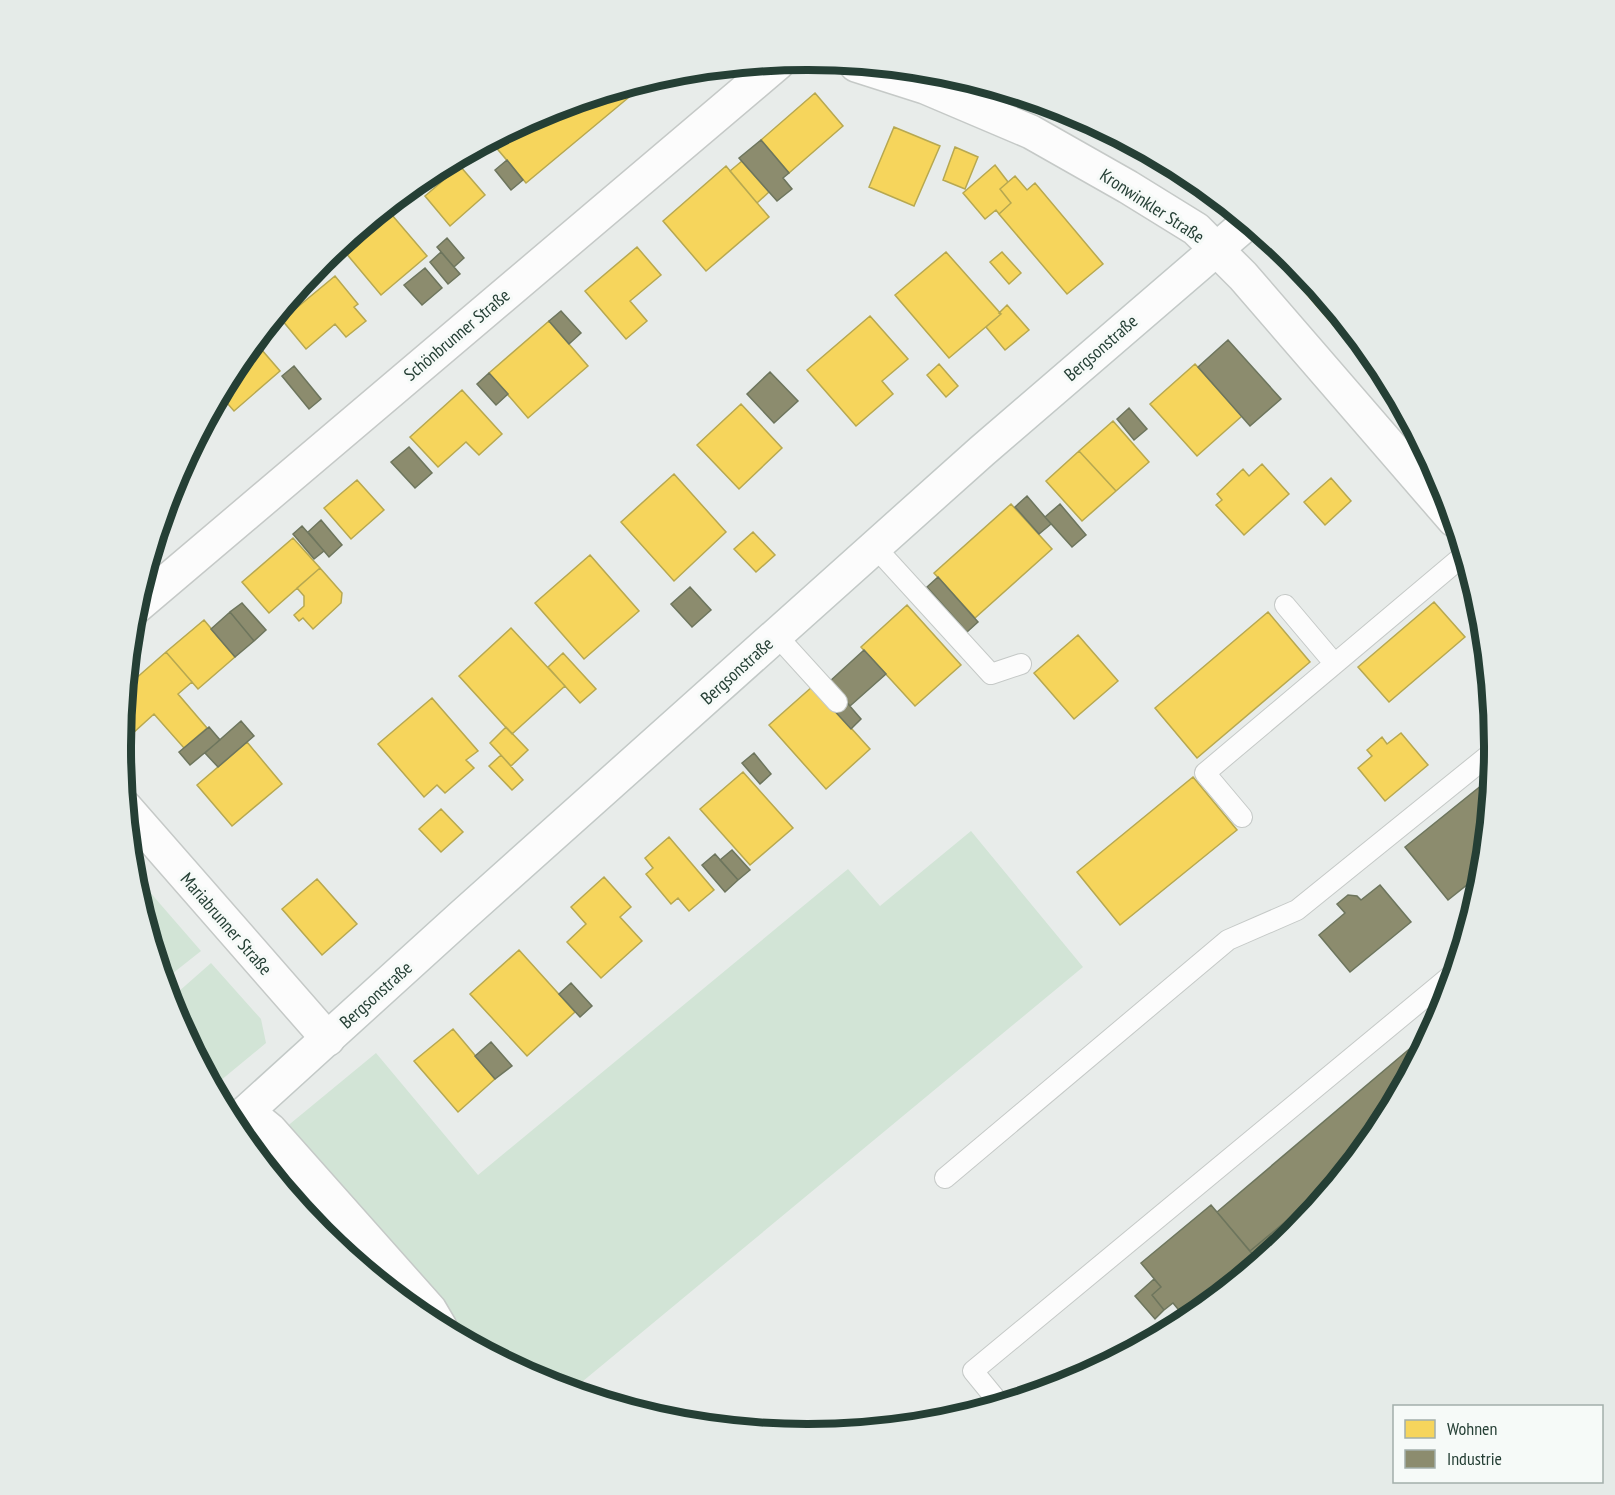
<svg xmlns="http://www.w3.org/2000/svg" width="1615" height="1495" font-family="'PT Sans Narrow',sans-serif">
  <rect width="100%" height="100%" fill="#e8ecea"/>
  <path fill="#d2e4d6" d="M 971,831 L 1083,967 L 571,1391 L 544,1383 L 459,1337 L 285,1128 L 376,1053 L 478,1175 L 848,869 L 880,906 Z
    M 135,875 L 201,951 L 163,981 L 133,881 L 133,878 Z
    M 211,963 L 261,1019 L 266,1043 L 220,1081 C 200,1056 179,1032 169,1000 Z"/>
  <path fill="#f6d55c" stroke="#b7a850" stroke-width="1.5" d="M 629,87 L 634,93 L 526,183 L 494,145 L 514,129 L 545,112 Z
    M 815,93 L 843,126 L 789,173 L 761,140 Z
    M 894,127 L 940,146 L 914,206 L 869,187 Z
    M 955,147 L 978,157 L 965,189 L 943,180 Z
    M 742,161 L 769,192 L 757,203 L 730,171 Z
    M 995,165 L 1008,182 L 1000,189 L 1011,203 L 999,214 L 996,210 L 985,219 L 963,193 Z
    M 460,166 L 485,195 L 450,226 L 425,196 Z
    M 726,166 L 769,217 L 706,271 L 663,221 Z
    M 1015,176 L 1027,190 L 1035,183 L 1103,264 L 1067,294 L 999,214 L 1011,203 L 1000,189 Z
    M 386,208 L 427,256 L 381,295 L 340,246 Z
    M 637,247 L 661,275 L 630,301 L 647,321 L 626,339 L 585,291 Z
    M 946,252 L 1001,314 L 949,358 L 895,295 Z
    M 1002,252 L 1021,273 L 1009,284 L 990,262 Z
    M 335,276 L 358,304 L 354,307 L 366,321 L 346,337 L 335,324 L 306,349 L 282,320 Z
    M 1306,277 L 1379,366 L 1382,372 L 1377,376 L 1298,284 Z
    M 1007,305 L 1029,330 L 1005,350 L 986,327 L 1001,314 L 999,313 Z
    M 870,316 L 908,359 L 882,381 L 893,394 L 856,426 L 807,370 Z
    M 549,321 L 588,366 L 528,418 L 489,373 Z
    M 255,342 L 280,371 L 234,411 L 220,395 L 236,365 Z
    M 939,364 L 958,386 L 946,397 L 927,375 Z
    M 1195,364 L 1242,416 L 1197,456 L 1150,404 Z
    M 462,390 L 502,434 L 479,455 L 466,442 L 438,467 L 410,437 Z
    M 741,404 L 782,448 L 739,489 L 697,445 Z
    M 1113,421 L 1149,462 L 1116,491 L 1079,451 Z
    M 202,430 L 206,435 L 193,446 Z
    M 1079,451 L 1116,491 L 1082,521 L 1046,481 Z
    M 1262,464 L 1289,494 L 1244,535 L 1216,505 L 1222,500 L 1217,494 L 1243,469 L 1249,476 Z
    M 674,474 L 726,532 L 674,581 L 621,522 Z
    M 1331,478 L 1351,501 L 1325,525 L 1304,502 Z
    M 357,480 L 384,510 L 351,539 L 324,508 Z
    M 1011,504 L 1052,549 L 975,618 L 934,573 Z
    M 753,532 L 775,555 L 756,572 L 734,549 Z
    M 293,538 L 320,568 L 269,613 L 242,582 Z
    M 590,555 L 639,611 L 584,659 L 535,603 Z
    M 320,568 L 342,593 L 341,603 L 313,629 L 303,618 L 299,621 L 294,615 L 304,606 L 304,596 L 297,588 Z
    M 1434,602 L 1465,637 L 1389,702 L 1358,667 Z
    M 907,605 L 961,665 L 915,706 L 861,647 Z
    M 1268,612 L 1310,662 L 1197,758 L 1155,708 Z
    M 204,620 L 235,657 L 198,689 L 166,652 Z
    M 511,628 L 565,686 L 512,734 L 459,676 Z
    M 1078,635 L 1118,681 L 1074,719 L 1034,673 Z
    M 166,652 L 192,682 L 178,694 L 207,728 L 184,748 L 154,714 L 132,734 L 122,723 L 126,687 Z
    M 563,653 L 596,689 L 580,703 L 548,667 Z
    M 813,686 L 870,749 L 826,789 L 769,725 Z
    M 432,698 L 478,751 L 466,760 L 474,768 L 445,793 L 437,785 L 424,797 L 378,744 Z
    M 506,727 L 528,750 L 511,766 L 490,743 Z
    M 1401,733 L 1428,765 L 1385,801 L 1358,768 L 1372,756 L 1367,750 L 1382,737 L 1387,744 Z
    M 247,742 L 282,784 L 232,826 L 197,785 Z
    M 501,755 L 523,780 L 512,790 L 489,766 Z
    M 743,772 L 793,828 L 750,865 L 700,809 Z
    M 1193,777 L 1237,830 L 1120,925 L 1077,872 Z
    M 441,809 L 463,832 L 441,852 L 419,829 Z
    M 669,837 L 714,890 L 689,911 L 678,898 L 671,904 L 646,874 L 653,868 L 645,858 Z
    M 604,877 L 631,907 L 620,917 L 642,941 L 601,978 L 567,942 L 586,924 L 571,907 Z
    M 317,879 L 357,924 L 322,955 L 282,909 Z
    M 519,950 L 575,1012 L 527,1056 L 470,994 Z
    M 453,1029 L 495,1079 L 458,1112 L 414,1061 Z"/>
  <path fill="#8c8c6e" stroke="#6d755d" stroke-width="1.5" d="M 761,140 L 789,173 L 783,178 L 792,189 L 777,201 L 739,158 Z
    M 507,160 L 523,180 L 511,190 L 495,170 Z
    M 447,238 L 464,258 L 454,267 L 437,247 Z
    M 441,252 L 460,274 L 448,284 L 430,262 Z
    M 425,268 L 442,288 L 422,305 L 404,285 Z
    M 561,311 L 581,333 L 569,344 L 549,321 Z
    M 1228,340 L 1281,399 L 1250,426 L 1198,367 Z
    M 294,366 L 321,399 L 309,409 L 282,376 Z
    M 770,372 L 798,401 L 774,423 L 747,394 Z
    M 489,373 L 508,394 L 496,405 L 477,384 Z
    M 1129,408 L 1147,429 L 1134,440 L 1117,419 Z
    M 409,447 L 432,473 L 415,488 L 391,462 Z
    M 1027,496 L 1051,524 L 1039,534 L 1015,507 Z
    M 1060,504 L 1086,535 L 1072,547 L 1045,517 Z
    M 321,520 L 342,545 L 329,557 L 308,532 Z
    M 302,526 L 324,551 L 314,559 L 293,534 Z
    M 938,577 L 978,622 L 967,632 L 927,587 Z
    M 690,587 L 711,610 L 692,627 L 671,604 Z
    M 242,603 L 266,630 L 254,641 L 230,612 Z
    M 230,612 L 254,641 L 235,657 L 211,629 Z
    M 864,650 L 886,674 L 850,706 L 829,682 Z
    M 842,697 L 861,719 L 851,729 L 831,707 Z
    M 241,721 L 254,736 L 218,767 L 205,753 Z
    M 209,727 L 220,740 L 190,765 L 179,752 Z
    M 754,753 L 771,774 L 760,784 L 742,763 Z
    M 1492,777 L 1483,872 L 1448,900 L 1405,847 Z
    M 732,850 L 750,870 L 738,880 L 720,860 Z
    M 715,854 L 738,880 L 725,892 L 702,865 Z
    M 1380,885 L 1411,922 L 1350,972 L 1319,935 L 1345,913 L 1337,904 L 1348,895 L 1357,896 L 1361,900 Z
    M 571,983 L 592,1006 L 580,1017 L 559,994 Z
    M 1433,1029 L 1379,1130 L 1344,1173 L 1250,1251 L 1217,1212 Z
    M 491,1042 L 512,1066 L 495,1079 L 475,1056 Z
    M 1339,1177 L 1293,1234 L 1259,1262 L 1250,1251 Z
    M 1211,1205 L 1259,1262 L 1187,1320 L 1173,1303 L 1164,1310 L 1152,1295 L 1161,1287 L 1141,1263 Z
    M 1154,1279 L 1161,1287 L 1152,1295 L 1164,1310 L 1155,1319 L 1135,1296 Z"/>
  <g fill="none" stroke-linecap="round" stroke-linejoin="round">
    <defs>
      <path id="lane" d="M 875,547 L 991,674 L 1021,664
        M 1285,605 L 1334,663
        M 777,636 L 837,702
        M 1242,817 L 1205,773 L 1464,555
        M 945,1178 L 1228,940 L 1297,910 L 1495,750
        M 1000,1404 L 973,1371 L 1454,973"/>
      <path id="street" d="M 856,65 L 925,87 L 1031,132 L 1128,187 L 1196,229 L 1243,276 L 1454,520
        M 135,608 L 778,63
        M 126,808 L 328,1039
        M 248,1112 L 270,1130 L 430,1310 L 440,1327"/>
      <path id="secondary" d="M 233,1124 L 461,917 L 982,451 L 1247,223"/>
    </defs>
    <use href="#lane" stroke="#c5c9c7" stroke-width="22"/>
    <use href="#street" stroke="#c5c9c7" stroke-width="36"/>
    <use href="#secondary" stroke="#c3c9c7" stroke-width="36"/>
    <path stroke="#c6ceca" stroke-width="4" stroke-dasharray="3 4.5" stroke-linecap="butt" d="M 212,1085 L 219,1093"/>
    <use href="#lane" stroke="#fcfcfc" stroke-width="20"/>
    <use href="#street" stroke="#fcfcfc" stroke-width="33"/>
    <use href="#secondary" stroke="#fcfcfc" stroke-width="33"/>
  </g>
  <g text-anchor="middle" stroke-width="6" stroke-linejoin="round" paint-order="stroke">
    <g font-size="18" fill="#253f35" stroke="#f6faf8">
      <text transform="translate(1152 206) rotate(33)" y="6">Kronwinkler Straße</text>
      <text transform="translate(457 335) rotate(-40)" y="6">Schönbrunner Straße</text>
      <text transform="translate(1101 348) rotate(-41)" y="6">Bergsonstraße</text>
      <text transform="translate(737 671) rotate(-42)" y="6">Bergsonstraße</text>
      <text transform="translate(226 924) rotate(49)" y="6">Mariabrunner Straße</text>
      <text transform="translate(376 995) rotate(-42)" y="6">Bergsonstraße</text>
    </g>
  </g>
  <path d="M0 0H1615V1495H0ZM807 70H808A676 676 0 0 1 1484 746V748A676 676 0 0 1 808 1424H807A676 676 0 0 1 131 748V746A676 676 0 0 1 807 70Z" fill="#e5ebe8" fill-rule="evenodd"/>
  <path fill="none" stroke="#253f35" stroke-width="8" d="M807 70H808A676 676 0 0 1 1484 746V748A676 676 0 0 1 808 1424H807A676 676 0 0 1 131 748V746A676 676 0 0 1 807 70Z"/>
  <rect x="1393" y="1405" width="210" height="78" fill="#f6faf8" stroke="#a2afaa" stroke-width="1.5"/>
  <rect x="1405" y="1420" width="30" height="18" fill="#f6d55c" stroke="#a2afaa" stroke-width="1.5"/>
  <text x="1447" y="1435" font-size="18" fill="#253f35">Wohnen</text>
  <rect x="1405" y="1450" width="30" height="18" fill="#8c8c6e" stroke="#a2afaa" stroke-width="1.5"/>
  <text x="1447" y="1465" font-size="18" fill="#253f35">Industrie</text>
</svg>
